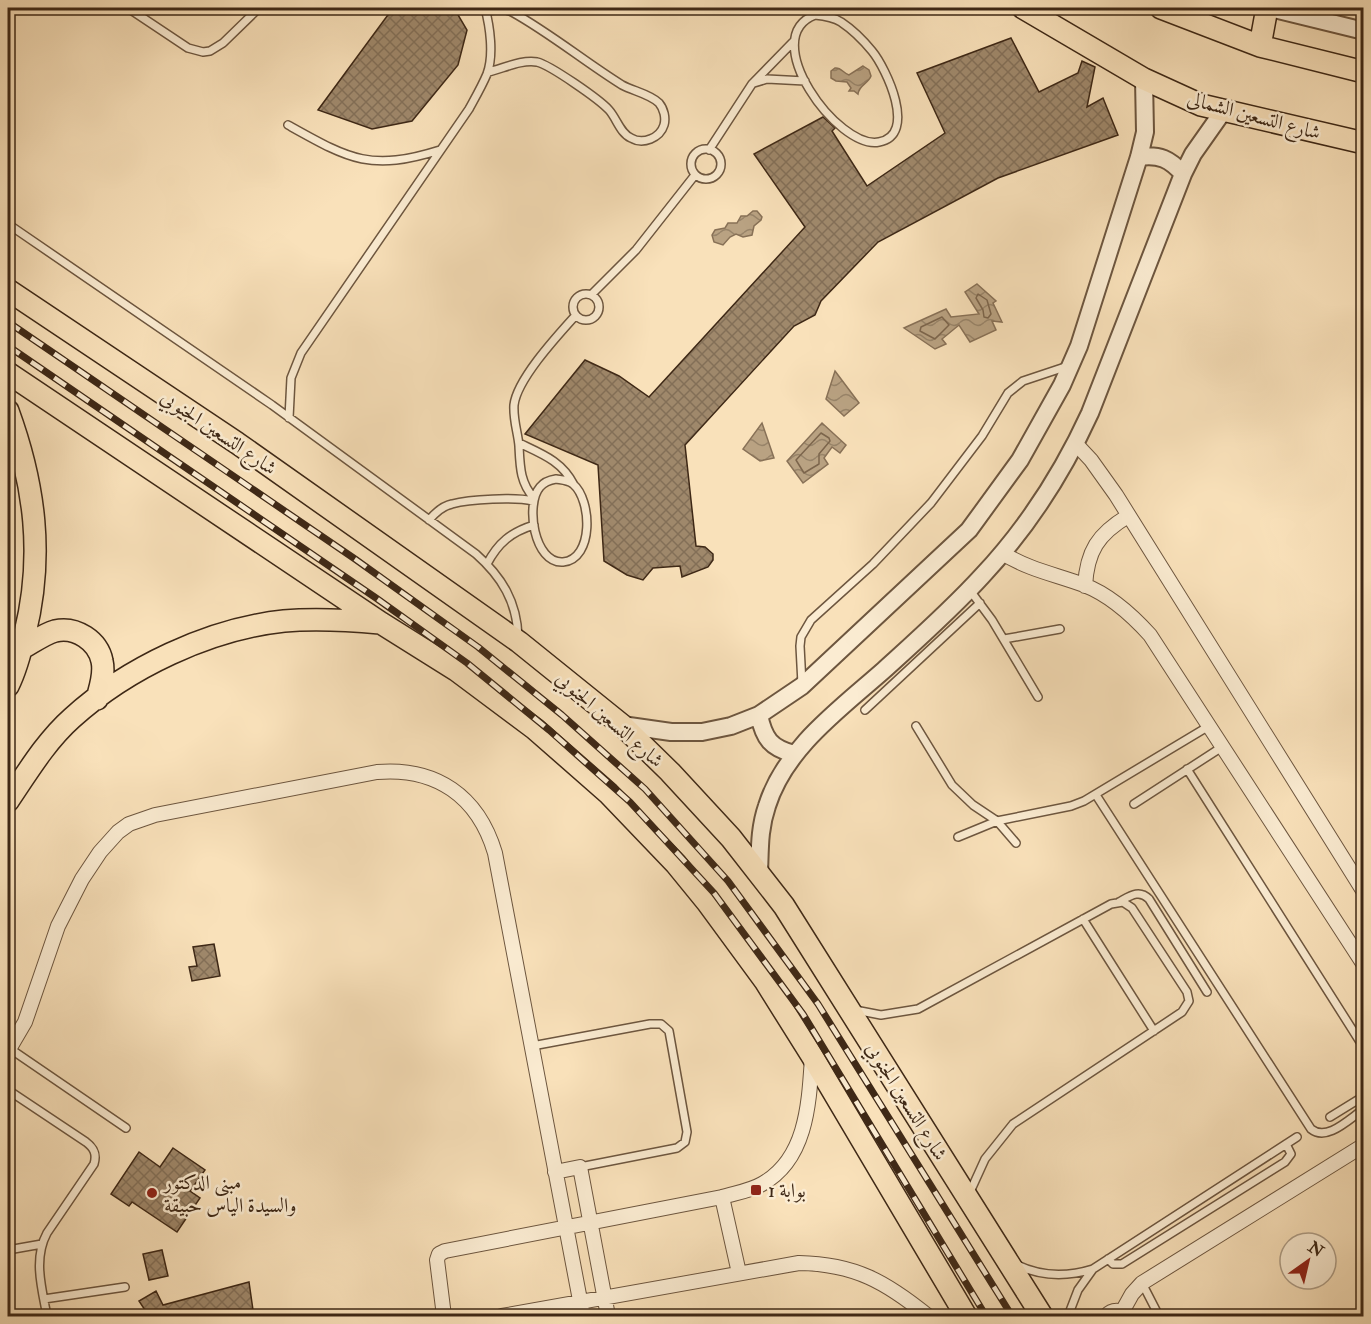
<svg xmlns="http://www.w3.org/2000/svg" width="1371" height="1324" font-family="'IM FELL Double Pica',Amiri,serif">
  <defs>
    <pattern id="water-waves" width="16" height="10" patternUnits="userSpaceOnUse" patternTransform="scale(1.5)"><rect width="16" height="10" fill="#b9a282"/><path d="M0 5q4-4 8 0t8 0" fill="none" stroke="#988469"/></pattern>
    <pattern id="building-cross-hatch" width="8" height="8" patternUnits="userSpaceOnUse" patternTransform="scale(1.5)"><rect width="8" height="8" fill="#9f886b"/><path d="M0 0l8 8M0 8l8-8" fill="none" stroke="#836f57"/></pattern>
  </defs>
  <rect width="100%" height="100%" fill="#f9e1ba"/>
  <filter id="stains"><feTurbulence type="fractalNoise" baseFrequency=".00333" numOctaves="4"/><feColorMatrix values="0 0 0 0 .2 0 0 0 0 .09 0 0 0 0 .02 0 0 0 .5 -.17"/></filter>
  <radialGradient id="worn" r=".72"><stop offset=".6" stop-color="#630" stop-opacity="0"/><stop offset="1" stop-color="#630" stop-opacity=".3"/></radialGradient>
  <path fill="url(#water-waves)" stroke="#887157" stroke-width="1.5" d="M 863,66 L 869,70 L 871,76 C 868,84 859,85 858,94 L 854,91 L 849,91 L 851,88 L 847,82 L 836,81 L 831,78 L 831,71 L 835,68 C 841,67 843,73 849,75 Z
    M 753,211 L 757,211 L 762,217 L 761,220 L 754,226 L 752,235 L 743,237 L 736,234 L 730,237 L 723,245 L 714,242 L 712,235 L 715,230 L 725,228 L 728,223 L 737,223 L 741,216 L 747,216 Z
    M 977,284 L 996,301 L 993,303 L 1002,322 L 992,321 L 996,330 L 970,342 L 959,325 L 942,339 L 946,344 L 935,349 L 904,328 L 946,309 L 951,317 L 979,314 L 965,292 Z
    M 835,371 L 859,403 L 844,416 L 826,399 Z
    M 762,423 L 774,458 L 760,461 L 743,449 Z
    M 822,423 L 846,445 L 840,453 L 832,447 L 824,458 L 828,464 L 803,483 L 787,461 Z"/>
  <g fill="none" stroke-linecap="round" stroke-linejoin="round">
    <path stroke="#7c654c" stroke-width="1.5" d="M 978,294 L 987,300 L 991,314 L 988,318 L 984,317 L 983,310 L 976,298 Z
      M 942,317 L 949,325 L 935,339 L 920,331 L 921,327 Z
      M 821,433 L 829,438 L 830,441 L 819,454 L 819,464 L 804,473 L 796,460 Z"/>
  </g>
  <path fill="url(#building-cross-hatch)" stroke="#3e2816" stroke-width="1.5" d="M 393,8 L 454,8 L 467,30 L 458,65 L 412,121 L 372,129 L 318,110 Z
    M 1011,38 L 1039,92 L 1078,73 L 1082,61 L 1095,67 L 1087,107 L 1103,98 L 1118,135 L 998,178 L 878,242 L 821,301 L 815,315 L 794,326 L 685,445 L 696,546 L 705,547 L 713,554 L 713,560 L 708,567 L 682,577 L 680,566 L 653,568 L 643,580 L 627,575 L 604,561 L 598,465 L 525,434 L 585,360 L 619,376 L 649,397 L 805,227 L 754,154 L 823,117 L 835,128 L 832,131 L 867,186 L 945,133 L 917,73 Z
    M 214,944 L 220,976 L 192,981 L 189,967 L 197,966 L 193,947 Z
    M 173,1148 L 205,1170 L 190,1191 L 200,1198 L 177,1232 L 132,1202 L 129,1206 L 111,1194 L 139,1152 L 160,1167 Z
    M 162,1250 L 168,1276 L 149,1280 L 143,1254 Z
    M 249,1282 L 254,1317 L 136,1317 L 136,1313 L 145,1310 L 139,1301 L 156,1291 L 163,1305 Z"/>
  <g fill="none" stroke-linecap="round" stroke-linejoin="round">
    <defs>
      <path id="service" d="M 128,8 L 188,48 L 203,52 L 210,51 L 223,43 L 259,8
        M 486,11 L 503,9 L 512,12 C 550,33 585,62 622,85 C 633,91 650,94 659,103 C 664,109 666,118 664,125 C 660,138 643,145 631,138 C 620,133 617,119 609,110 C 599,99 550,65 537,62 C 522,59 502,69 488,72
        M 815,15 C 824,16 833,17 841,22 C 853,30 863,40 872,51 C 886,68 918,135 879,142 C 838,150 756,37 815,15 Z
        M 754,83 L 767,79 L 805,81
        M 288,125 C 349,159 370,172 440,150
        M691 164a15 15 0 1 1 30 0a15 15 0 1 1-30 0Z
        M 709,150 L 752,84 L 793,42
        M 8,224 L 272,405 L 476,554 C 502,577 517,602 518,637
        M573 307a13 13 0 1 1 26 0a13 13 0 1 1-26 0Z
        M 591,295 L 636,250 L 695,175
        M 289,418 L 291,378 L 301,353 L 469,109 C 475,98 482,86 487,74 C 494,55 490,27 485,8
        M 519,443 C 542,454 562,461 574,485
        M 556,479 C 562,480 568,480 573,484 C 592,500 594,559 563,562 C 534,564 525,504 540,487 C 544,482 550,480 556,479 Z
        M 534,498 C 520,483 520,466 519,446 C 518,433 513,420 514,405 C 517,379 558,335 576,315
        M 429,520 C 435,513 442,506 452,504 C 470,499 515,497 533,501
        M 487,564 C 498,543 511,532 534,525
        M 969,589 L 992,620 L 1038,697
        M 1004,639 L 1060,629
        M 802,684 L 800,646 L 801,637 L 811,620 L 873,564 L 931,503 L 982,436 L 1008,393 L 1023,381 L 1068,366
        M 865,710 L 980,603
        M 916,726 L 952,785 L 973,805 L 997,821 L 1016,843
        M 1187,769 L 1364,1048
        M 1096,795 L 1311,1129 C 1327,1142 1349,1119 1364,1109
        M 1134,804 L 1222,747
        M 958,837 L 997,821 L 1071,806 L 1084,801 L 1209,726
        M 1119,902 C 1130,896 1139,889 1149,899 L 1207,992
        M 1083,919 L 1154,1031
        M 855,1010 L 881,1015 L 918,1009 L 1111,904 L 1123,902 L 1132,908 L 1187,992 L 1189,1001 L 1182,1012 L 1013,1124 L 985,1159 L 970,1192
        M 532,1046 L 650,1024 L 661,1024 L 669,1031 L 687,1132 L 685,1142 L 677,1148 L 580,1167
        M 9,1048 L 126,1128
        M 8,1090 L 86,1142 C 94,1148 97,1154 94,1164 L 47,1233 C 33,1259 42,1289 47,1316
        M 1330,1117 L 1364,1096
        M 8,1250 L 42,1244
        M 1108,1259 L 1113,1264 L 1122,1264 L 1285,1162 L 1291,1154 L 1286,1144
        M 1017,1265 C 1042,1277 1067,1277 1093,1269 L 1297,1137
        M 1142,1283 L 1159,1316
        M 44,1299 L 125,1287
        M 1068,1316 L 1078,1290 L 1093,1269"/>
      <path id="minor" d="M 1076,444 L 1091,460 L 1116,495 L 1364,892
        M 1002,553 C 1030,570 1054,574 1084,585 C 1110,595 1131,614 1150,635 L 1364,965
        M 1085,586 C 1087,551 1098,534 1128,516
        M 8,1051 L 25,1022 L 58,926 L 82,879 L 100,852 L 118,832 L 129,824 L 155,815 L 377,772 C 436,767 478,796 495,853 L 583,1316
        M 555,1172 L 580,1167 L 608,1316
        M 722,1197 L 739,1273
        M 1122,1312 L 1132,1294 L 1142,1283 L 1364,1145
        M 444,1316 L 437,1260 L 439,1254 L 445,1251 L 722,1197 C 735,1193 750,1191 762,1184 C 807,1159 809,1103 812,1057
        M 502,1316 L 799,1263 C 855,1264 886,1282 928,1316
        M 1106,1316 C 1112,1309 1121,1309 1127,1316"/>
      <path id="tertiary" d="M 1270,8 L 1364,31
        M 1139,157 C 1159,154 1170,159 1183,174
        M 759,715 C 764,739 771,748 794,754
        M 622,725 L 671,732 L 702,732 L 731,726 L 759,715 L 802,686 L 969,530 L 1020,460 L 1062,385 L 1079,346 L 1139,157 L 1145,132 L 1144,79
        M 759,874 C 760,850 759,829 767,806 C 785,748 840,709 884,670 C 917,640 952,609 982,576 C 1027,528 1063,472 1090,413 L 1183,174 L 1193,154 L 1224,110"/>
      <path id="primary" d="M 1023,8 L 1144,79 L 1201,105 L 1364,143
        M 1161,8 L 1260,46 L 1364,72
        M 1260,46 L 1267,8
        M 8,290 L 237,443 L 519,642 L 622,725 L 670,772 L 731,838 L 784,906 L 1042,1316
        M 8,373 L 381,623 L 456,670 L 535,729 L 608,793 L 676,864 L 707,902 L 765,981 L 812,1056 L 966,1316
        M 8,411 C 35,485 44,556 25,633 C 21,651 16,670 8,686
        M 21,649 C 32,643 44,634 55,631 C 76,626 98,641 102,661 C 105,674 100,687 97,699
        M 8,801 C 27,773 46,741 72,718 C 127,668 209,629 284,621 C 316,618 348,620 380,623"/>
    </defs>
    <use href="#service" stroke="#6d563f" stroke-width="10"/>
    <use href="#minor" stroke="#6d563f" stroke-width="16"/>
    <use href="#tertiary" stroke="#6d563f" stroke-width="20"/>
    <use href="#primary" stroke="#3e2816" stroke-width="24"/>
    <use href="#service" stroke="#fbecd2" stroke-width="7"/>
    <use href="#minor" stroke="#fbecd2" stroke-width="14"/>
    <use href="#tertiary" stroke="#fbecd2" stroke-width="16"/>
    <use href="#primary" stroke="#f9e1ba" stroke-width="21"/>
    <defs>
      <path id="rail" d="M 8,322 L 355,559 L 478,647 L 562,715 L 645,789 L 728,881 L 818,1004 L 1012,1316
        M 8,346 L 376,598 L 467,663 L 549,730 L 630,802 L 714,893 L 803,1014 L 986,1316"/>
    </defs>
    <use href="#rail" stroke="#3e2816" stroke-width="7"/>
    <use href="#rail" stroke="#fbecd2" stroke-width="4.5" stroke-dasharray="14" stroke-linecap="butt"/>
  </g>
  <g fill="#8f2418" stroke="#fbecd2" stroke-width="2">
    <rect x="750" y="1184" width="12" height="12" rx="3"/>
    <circle cx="152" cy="1193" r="6"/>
  </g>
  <g text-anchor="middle" stroke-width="5" stroke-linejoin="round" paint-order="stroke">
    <g font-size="20" fill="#3e2816" stroke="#fbecd2">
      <text transform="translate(1254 115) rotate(15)" y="7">شارع التسعين الشمالى</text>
      <text transform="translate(219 432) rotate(34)" y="7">شارع التسعين الجنوبي</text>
      <text transform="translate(610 719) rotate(41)" y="7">شارع التسعين الجنوبي</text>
      <text transform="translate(907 1101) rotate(58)" y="7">شارع التسعين الجنوبي</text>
    </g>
    <g font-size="20" fill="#3e2816" stroke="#fbecd2" text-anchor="start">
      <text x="164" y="1189">مبنى الدكتور<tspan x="164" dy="23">والسيدة الياس حبيقة</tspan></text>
      <text x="768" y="1197">بوابة 1</text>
    </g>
  </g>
  <rect width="1371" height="1324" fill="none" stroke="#f9e1ba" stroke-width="30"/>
  <rect x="9" y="9" width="1353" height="1306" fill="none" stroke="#3e2816" stroke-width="3"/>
  <rect x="15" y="15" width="1341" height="1294" fill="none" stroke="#3e2816" stroke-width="1.5"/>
  <g transform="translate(1308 1261) rotate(34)"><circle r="28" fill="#fbecd2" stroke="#af9e87" stroke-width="1.5"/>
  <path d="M0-4.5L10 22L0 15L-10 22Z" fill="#8f2418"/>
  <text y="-9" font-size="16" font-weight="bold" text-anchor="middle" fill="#3e2816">N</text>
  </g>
  <rect width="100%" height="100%" filter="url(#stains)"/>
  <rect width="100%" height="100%" fill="url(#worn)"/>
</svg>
